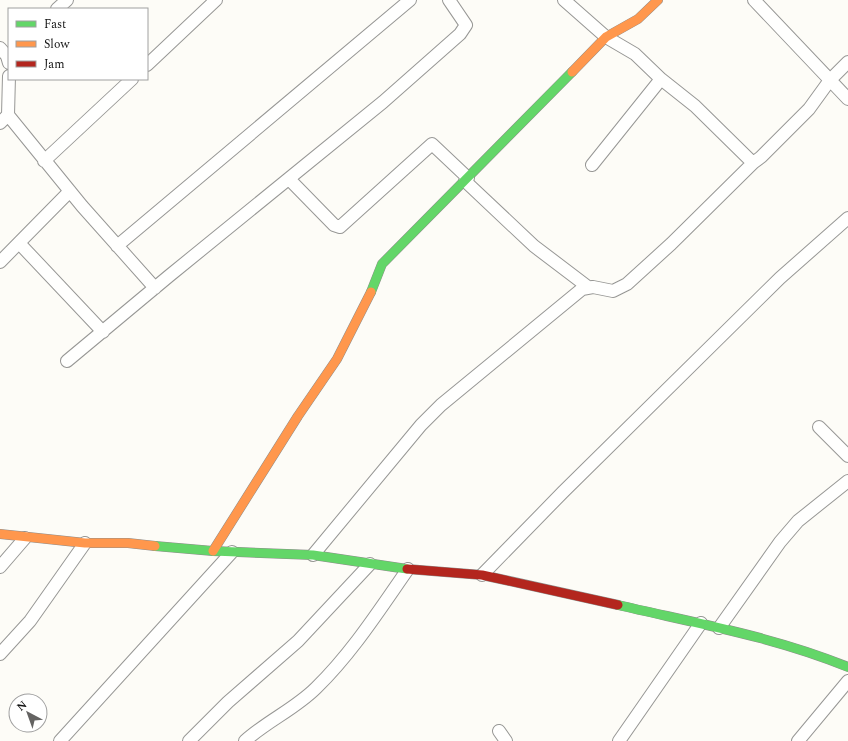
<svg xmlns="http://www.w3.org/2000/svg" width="848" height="741" font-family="Spectral,serif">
  <rect width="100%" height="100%" fill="#fdfcf7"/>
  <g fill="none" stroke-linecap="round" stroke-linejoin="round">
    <defs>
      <path id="street" d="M 564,0 L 606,37 L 635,54 L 661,79 L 695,106 L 753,163 L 761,157 L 809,109 L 830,80 L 848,62
        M 754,0 L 848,99
        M 57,9 L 67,0
        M 0,48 L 7,56 L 9,63
        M 147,65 L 216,0
        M 8,115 L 82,206 L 155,288
        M 0,123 L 8,115 L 9,76
        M 44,161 L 132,79
        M 592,165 L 661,79
        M 289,179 L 334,225 L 340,227 L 432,144 L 468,178
        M 465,181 L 534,246 L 588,287
        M 19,243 L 103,332
        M 117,246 L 410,0
        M 0,262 L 70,191
        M 67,361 L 169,276 L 383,102 L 460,34 L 466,25 L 449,0
        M 819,427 L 848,456
        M 313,555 L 421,425 L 441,405 L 582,289 L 593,287 L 613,291 L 627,284 L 671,244 L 753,163
        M 0,567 L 25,538
        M 482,575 L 563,492 L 780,278 L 848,218
        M 719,628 L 780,542 L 798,521 L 848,481
        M 0,654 L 30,621 L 85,543
        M 499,731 L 506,741
        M 60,741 L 232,552
        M 189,741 L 228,702 L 298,641 L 370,564
        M 245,741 C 267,721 295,709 316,688 C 352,653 380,609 408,569
        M 619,741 L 701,623
        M 798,741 L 848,681"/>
      <path id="fast" d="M 371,292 L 382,264 L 572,72
        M 155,546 L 213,551 L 313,555 L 407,569
        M 618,605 C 695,623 775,637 848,667"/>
      <path id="slow" d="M 572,72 L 606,37 L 638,19 L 658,0
        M 0,534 L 85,543 L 128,543 L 155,546
        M 213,551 L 298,416 L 337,359 L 371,292"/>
      <path id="jam" d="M 407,569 L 482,575 L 618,605"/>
    </defs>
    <use href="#street" stroke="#979795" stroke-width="14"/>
    <use href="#fast" stroke="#8e8d8b" stroke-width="10"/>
    <use href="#slow" stroke="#8e8d8b" stroke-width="10"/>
    <use href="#jam" stroke="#8e8d8b" stroke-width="10"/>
    <use href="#street" stroke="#fffffe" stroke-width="12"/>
    <use href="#fast" stroke="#63d668" stroke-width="9"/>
    <use href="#slow" stroke="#ff974d" stroke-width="9"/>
    <use href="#jam" stroke="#b3261e" stroke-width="9"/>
  </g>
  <rect x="8" y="8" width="140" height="72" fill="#ffffff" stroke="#a0a0a0"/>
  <rect x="16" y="21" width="20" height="6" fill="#63d668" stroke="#a0a0a0"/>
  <text x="44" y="28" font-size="12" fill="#111111">Fast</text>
  <rect x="16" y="41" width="20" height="6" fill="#ff974d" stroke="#a0a0a0"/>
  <text x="44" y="48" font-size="12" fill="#111111">Slow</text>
  <rect x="16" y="61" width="20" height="6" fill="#b3261e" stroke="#a0a0a0"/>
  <text x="44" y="68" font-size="12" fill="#111111">Jam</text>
  <g transform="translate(28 713) rotate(319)"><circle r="19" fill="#ffffff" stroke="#a0a0a0"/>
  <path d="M0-3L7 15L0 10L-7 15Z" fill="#646362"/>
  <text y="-6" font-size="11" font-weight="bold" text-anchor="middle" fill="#111111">N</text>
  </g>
</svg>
